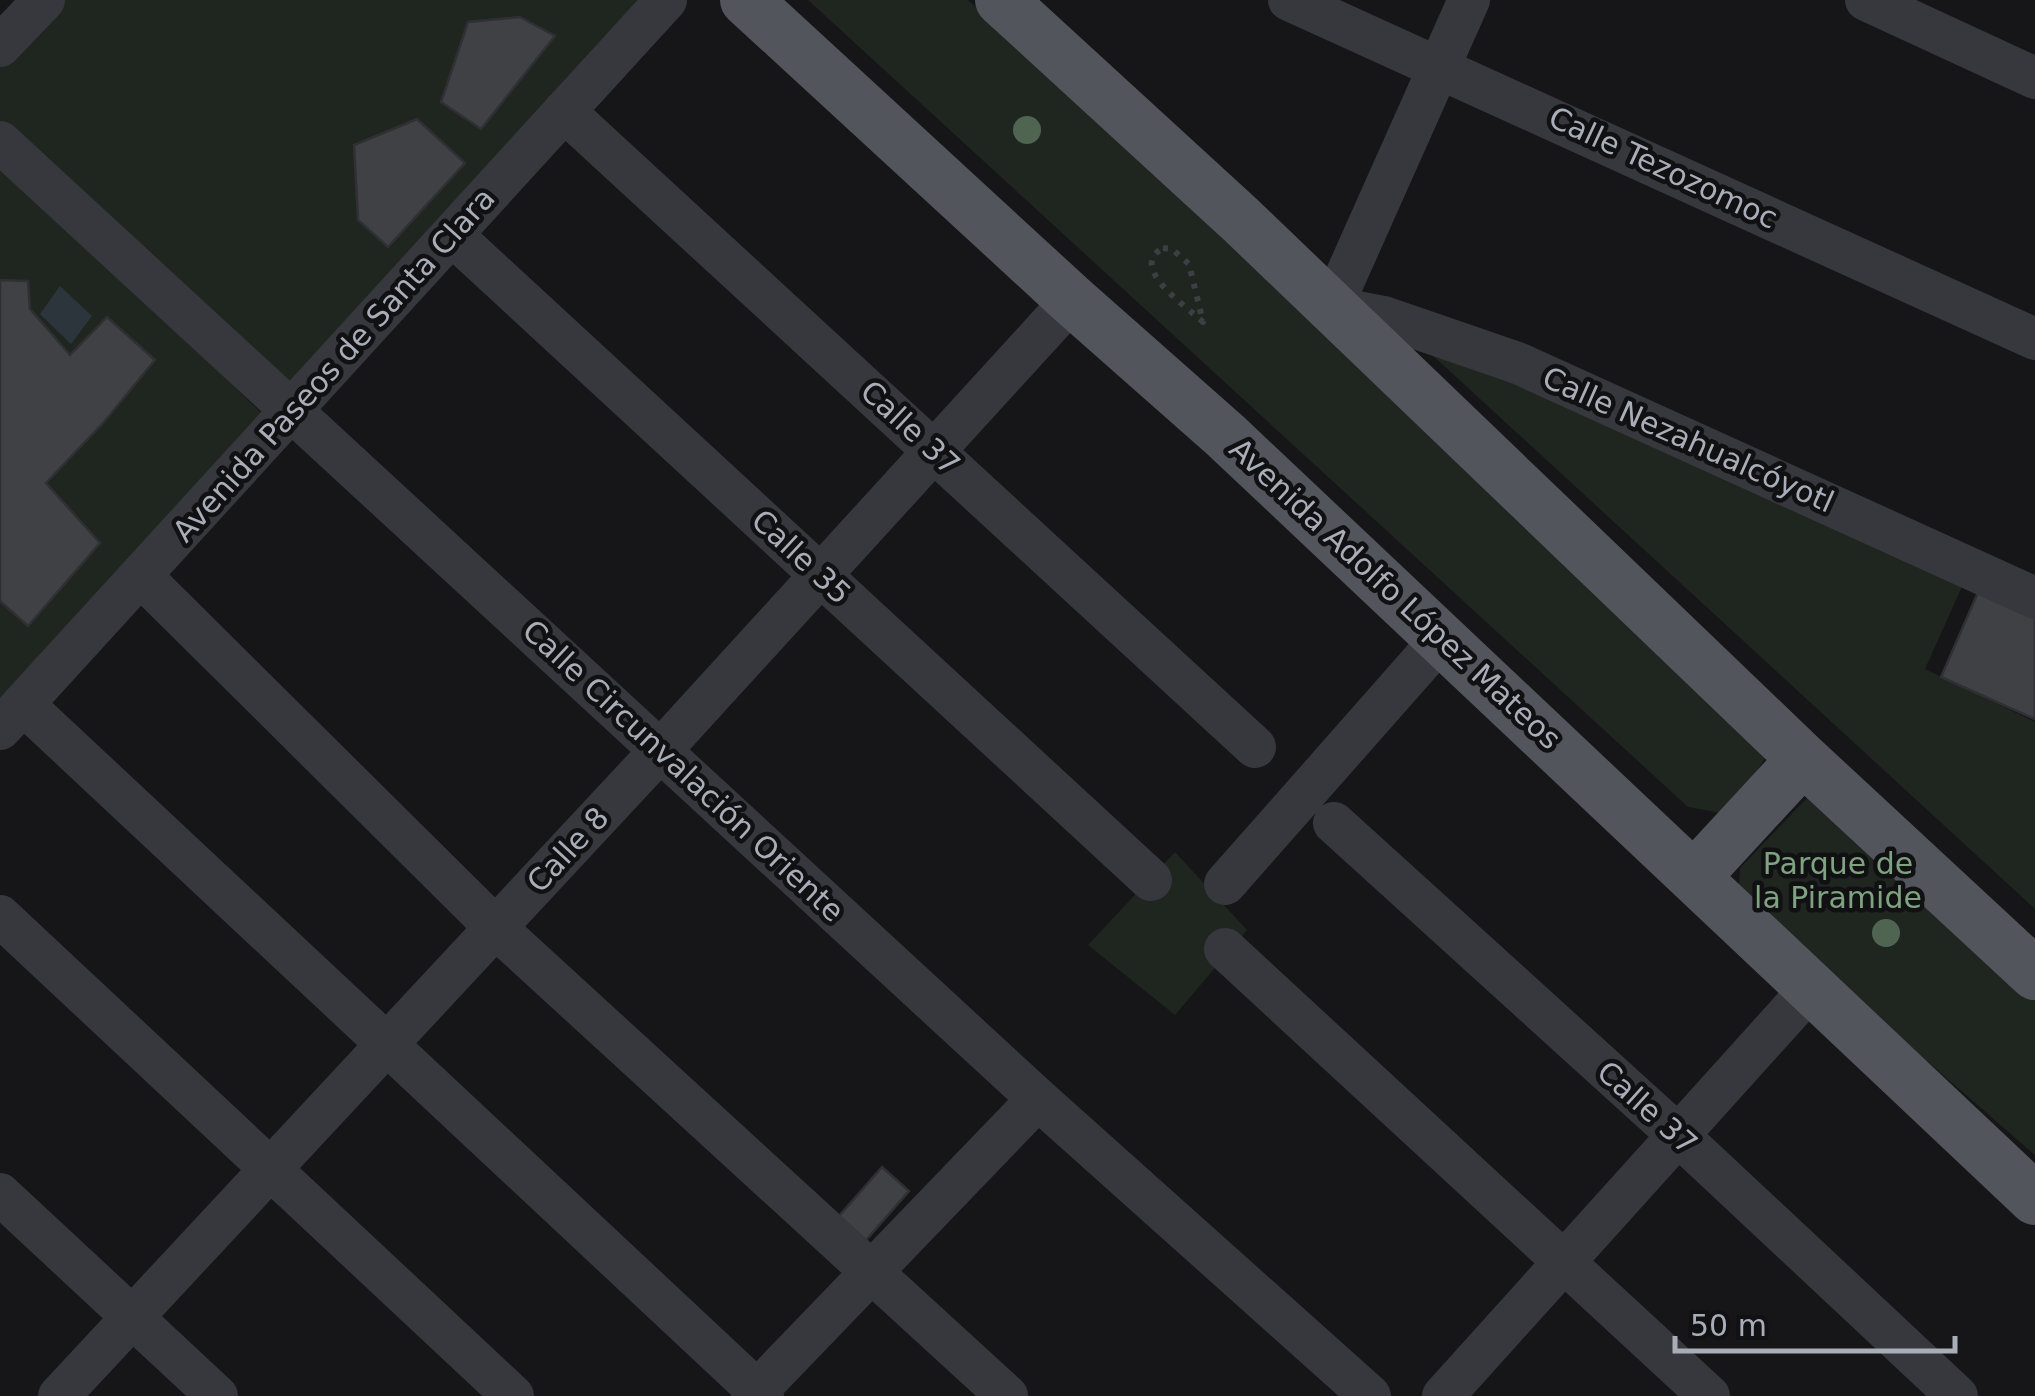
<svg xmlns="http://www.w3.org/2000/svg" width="2035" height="1396" font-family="'DejaVu Sans',sans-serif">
  <rect width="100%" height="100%" fill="#161618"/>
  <path fill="#1e261f" d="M 44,0 L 684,0 L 303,413 L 0,128 L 0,48 Z
    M 808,0 L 968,0 L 1756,730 L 1765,758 L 1746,790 L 1720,813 L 1688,807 Z
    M 0,167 L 108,262 L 262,414 L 0,718 Z
    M 1434,329 L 1965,580 L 1925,669 L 2035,722 L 2035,909 L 1429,352 Z
    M 1809,796 L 2035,967 L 2035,1155 L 1750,907 L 1739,886 L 1740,868 Z
    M 1175,852 L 1247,930 L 1175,1015 L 1088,945 Z"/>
  <path fill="#2c353c" d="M 60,286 L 92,316 L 71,344 L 40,314 Z"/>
  <path fill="#404145" stroke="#303034" stroke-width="2.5" d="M 520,17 L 555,36 L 481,129 L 441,102 L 468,22 Z
    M 417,119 L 465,163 L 388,247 L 358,220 L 354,145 Z
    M 0,280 L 28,281 L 30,309 L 70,355 L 107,317 L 155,360 L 104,422 L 46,483 L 100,543 L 28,626 L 0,601 Z
    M 1983,581 L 2035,607 L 2035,719 L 1941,677 Z
    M 882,1167 L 909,1191 L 860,1247 L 833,1223 Z"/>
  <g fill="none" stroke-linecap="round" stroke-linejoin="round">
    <path stroke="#3d3f44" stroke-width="6" stroke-dasharray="5 8" stroke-linecap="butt" d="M 1163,248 L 1172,249 L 1189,264 L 1203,322 C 1187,307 1127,267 1163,248 Z"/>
    <path stroke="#37383d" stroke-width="42" d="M 1289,0 L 2035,339
      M 1469,0 L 1332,307 L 1384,317 L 1520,364 L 2035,598
      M 1866,0 L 2035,78
      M 0,46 L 44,0
      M 564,111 L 1255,747
      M 0,142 L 1038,1099 L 1370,1396
      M 452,235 L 1151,880
      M 142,577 L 496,928 L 1007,1396
      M 23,704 L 763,1396
      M 0,729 L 666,0
      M 1334,823 L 1679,1136 L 1957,1396
      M 1225,884 L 1442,638
      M 0,916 L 513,1396
      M 1225,949 L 1709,1396
      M 0,1194 L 217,1396
      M 59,1396 L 660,751 L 1072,300
      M 752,1396 L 1038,1099
      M 1443,1396 L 1812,987"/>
    <path stroke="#53555c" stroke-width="52" d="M 746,0 L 1072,300 L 1226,436 L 2035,1199
      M 1001,0 L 1241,220 L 1803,759 L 2035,974
      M 1695,876 L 1803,759"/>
  </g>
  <g fill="#506452">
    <circle cx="1027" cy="130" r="14"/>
    <circle cx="1886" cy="933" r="14"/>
  </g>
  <g text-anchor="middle" stroke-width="9" stroke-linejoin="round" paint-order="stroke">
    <g font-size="30" fill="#a8adb8" stroke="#111113">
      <text transform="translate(1663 168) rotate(25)" y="10">Calle Tezozomoc</text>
      <text transform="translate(334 365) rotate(-48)" y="10">Avenida Paseos de Santa Clara</text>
      <text transform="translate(910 428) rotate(43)" y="10">Calle 37</text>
      <text transform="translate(1688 440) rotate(24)" y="10">Calle Nezahualcóyotl</text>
      <text transform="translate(801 557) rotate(43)" y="10">Calle 35</text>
      <text transform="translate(1395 594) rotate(43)" y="10">Avenida Adolfo López Mateos</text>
      <text transform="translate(683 771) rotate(43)" y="10">Calle Circunvalación Oriente</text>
      <text transform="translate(568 850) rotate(-47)" y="10">Calle 8</text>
      <text transform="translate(1647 1108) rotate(42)" y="10">Calle 37</text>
    </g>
    <g font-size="30" fill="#7fa381" stroke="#111113">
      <text x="1838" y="874">Parque de<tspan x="1838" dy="34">la Piramide</tspan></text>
    </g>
  </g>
  <path d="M1675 1336v15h280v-15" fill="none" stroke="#a8adb8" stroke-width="5"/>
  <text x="1690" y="1336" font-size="30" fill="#a8adb8" stroke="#111113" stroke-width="8" paint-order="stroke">50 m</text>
</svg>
